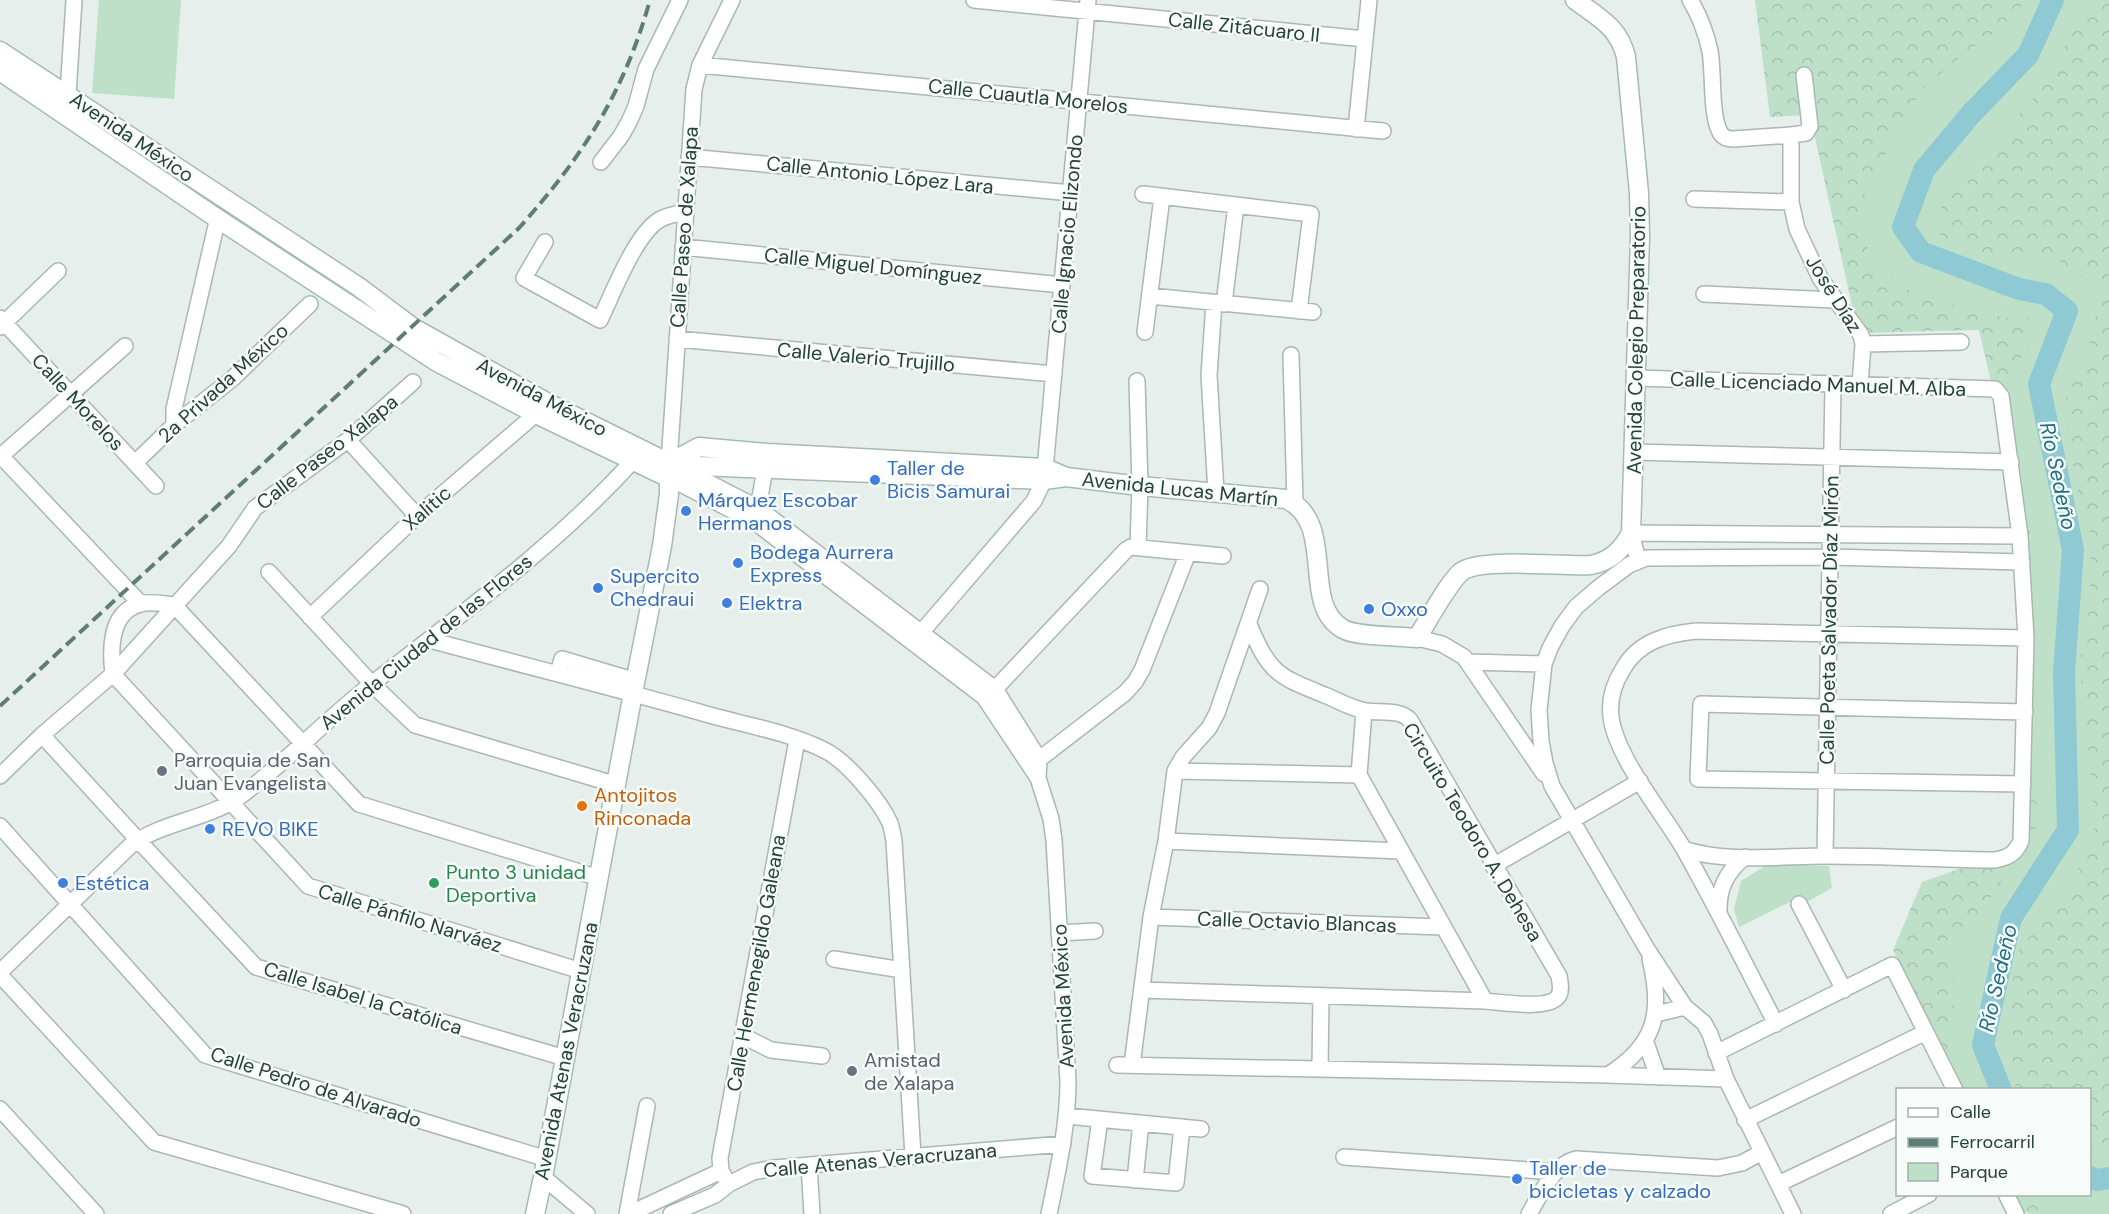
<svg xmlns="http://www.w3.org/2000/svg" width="2109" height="1214" font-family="'DM Sans',sans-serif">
  <defs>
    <pattern id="forest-crowns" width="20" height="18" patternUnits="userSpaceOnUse" patternTransform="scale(1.5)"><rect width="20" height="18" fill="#bfe0c8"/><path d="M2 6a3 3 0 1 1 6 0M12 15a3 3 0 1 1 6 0" fill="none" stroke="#a4c1ad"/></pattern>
  </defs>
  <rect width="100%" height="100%" fill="#e6efeb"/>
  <path fill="url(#forest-crowns)" d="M 1755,0 L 2109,0 L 2109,1214 L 2030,1214 L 2022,1211 L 2013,1195 L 2090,1194 L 2090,1090 L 1962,1089 L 1893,950 L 1922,882 L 1976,863 L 2017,854 L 2023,521 L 1979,330 L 1858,333 L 1810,115 L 1770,117 Z"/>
  <path fill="#bfe0c8" d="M 99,0 L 181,0 L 174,99 L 92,93 Z
    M 2024,0 L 2093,0 L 2067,41 L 2051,78 L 2013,122 L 1999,148 L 1970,163 L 1947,186 L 1935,231 L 1942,237 L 1962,245 L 1992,261 L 2054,258 L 2101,289 L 2090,343 L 2066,393 L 2067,426 L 2077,489 L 2089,529 L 2091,569 L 2089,609 L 2081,653 L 2081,673 L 2082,706 L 2089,754 L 2095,834 L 2071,884 L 2018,951 L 2010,997 L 2010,1024 L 2013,1027 L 2013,1074 L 2016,1089 L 1957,1089 L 1948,1047 L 1954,1026 L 1954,992 L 1948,947 L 1995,892 L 2038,825 L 2036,795 L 2028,757 L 2031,536 L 2006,428 L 2007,385 L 2037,328 L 2033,318 L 2016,319 L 1978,313 L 1908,290 L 1873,262 L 1861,229 L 1864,196 L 1901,125 L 1922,89 L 1965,53 L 1994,33 L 2021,8 Z
    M 1768,864 L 1829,866 L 1832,888 L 1807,902 L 1802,896 L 1739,927 L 1734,909 L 1741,881 Z
    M 2109,1149 L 2109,1210 C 2069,1214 2052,1214 2016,1195 L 2090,1194 L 2090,1151 L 2098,1153 Z"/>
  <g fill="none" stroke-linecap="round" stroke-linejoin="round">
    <path stroke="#8ec9d4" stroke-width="22" d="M 2001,1090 L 1983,1045 L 2011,918 L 2068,830 L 2064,672 L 2073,550 L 2039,384 L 2067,311 L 2046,294 L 2019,289 L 1921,252 L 1903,227 L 1924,170 L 1971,114 L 2028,55 L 2053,0
      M 2090,1177 L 2097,1180 L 2109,1178"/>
    <defs>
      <path id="street" d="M 974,0 L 1365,39
        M 1690,0 C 1700,16 1706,33 1710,51 C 1714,72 1710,117 1721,134 C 1724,138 1729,139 1733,139 L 1791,135 L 1791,202 L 1797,229 L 1820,278 L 1861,335 L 1863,344 L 1860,385
        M 700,65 L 1383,131
        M 68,94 L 74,0
        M 1356,129 L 1369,0
        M 1791,135 L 1806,133 L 1810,126 L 1804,75
        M 689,157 L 1071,193
        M 601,162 L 621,136 L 629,122 L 636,106 L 646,69 L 680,0
        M 1143,194 L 1311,214 L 1299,311
        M 1694,199 L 1791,202
        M 545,242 L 524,278 L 600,320 C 613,293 635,235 659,220 C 667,215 676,214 685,212
        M 683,247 L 1062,285
        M 1704,294 L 1835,300
        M 1150,296 L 1313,312
        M 1214,303 L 1209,375 L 1216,492
        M 1224,304 L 1236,205
        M 0,318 L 156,486
        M 0,327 L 58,271
        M 1145,332 L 1162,197
        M 677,339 L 1054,374
        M 1863,344 L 1961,342
        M 1291,355 L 1295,503
        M 1636,378 L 1995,389 L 2001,396 L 2020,536 L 2026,638 L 2021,841 C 2015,854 2008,858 1994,860 C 1937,859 1881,856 1825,856 C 1783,856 1722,863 1684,849
        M 1137,381 L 1140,486 L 1138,547
        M 174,425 L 174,409 L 216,226
        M 348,440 L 417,516
        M 1634,452 L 2011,462
        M 0,455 L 141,604
        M 1,456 L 125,346
        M 135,463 L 174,425 L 232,379 L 310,304
        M 669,463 L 694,89 L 700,65 L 732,0
        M 686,471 L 758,508 L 995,689 L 1039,759 L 1038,778 L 1051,819 L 1054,840 L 1068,1081 C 1068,1126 1058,1170 1049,1214
        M 669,478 L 755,522 L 984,697 L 1038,778
        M 758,508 L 767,458
        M 1638,560 L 1631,533 L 2020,536
        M 269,572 L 372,684 L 415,725 L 617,785
        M 310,617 L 417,516 L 544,407
        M 1417,638 L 1442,644 L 1464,657 L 1544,774
        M 430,640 C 522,665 614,688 706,714 C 745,725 788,732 824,750 C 846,760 880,801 890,823 C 892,829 893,835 894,841 L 913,1156
        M 913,642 L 1034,501 L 1044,480 L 1088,0
        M 1468,662 L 1544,664
        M 558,674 L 562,659 L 636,681
        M 995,689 L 1126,550 L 1131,547 L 1223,556
        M 1364,711 L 1359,775 L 1485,1001
        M 42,735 L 138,840 L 256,967 L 565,1058
        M 1033,764 L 1125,693 L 1135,682 L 1142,670 L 1188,553
        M 1175,771 L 1359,775
        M 0,776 L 42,735 L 113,674 L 229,546 L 255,508 L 348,440 L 413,382
        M 2023,784 L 1698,779 L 1701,704 L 2025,712
        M 0,826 L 205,1055 L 547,1159
        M 1166,841 L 1401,851
        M 1825,856 L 1833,385
        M 1493,866 L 1640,781
        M 1799,904 L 1844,990
        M 1719,914 C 1718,889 1726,872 1745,857
        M 1151,917 L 1443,927
        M 1059,933 L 1095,931
        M 834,959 L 902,970
        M 581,971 L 308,886 L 113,674 C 110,649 110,612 140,604 C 151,601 164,604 174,605 L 359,804 L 599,878
        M 0,972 L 130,846 C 162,821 209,820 242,795 C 288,760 328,718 373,683 C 465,611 561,542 639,454
        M 0,975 L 154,1142 L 403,1214
        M 1142,990 L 1485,1001 C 1501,1002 1551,1011 1559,995 C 1562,989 1560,982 1559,976 L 1410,720 C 1400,709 1381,713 1366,711 C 1353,709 1339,701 1327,696 C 1278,676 1270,675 1249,624
        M 1656,1014 L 1685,1007
        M 1776,1024 C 1746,966 1717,908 1685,851 C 1664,814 1616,758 1611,717 C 1609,700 1614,683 1623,669 C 1638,642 1666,634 1696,631 L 2026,638
        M 743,1036 L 771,1050 L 822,1056
        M 1645,1040 L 1658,1077
        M 1716,1053 L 1892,965 L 1955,1090
        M 1117,1065 L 1608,1075 L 1726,1079
        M 1132,1065 L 1151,917 L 1166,841 L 1175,771 L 1183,757 L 1209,728 L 1217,713 L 1260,589
        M 1320,1069 L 1321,996
        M 1608,1075 C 1656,1045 1663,1012 1650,959
        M 0,1109 L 96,1214
        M 1067,1116 L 1201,1129
        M 1100,1119 L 1092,1176 L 1176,1183 L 1182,1127
        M 1745,1120 L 1926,1032
        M 1344,1157 L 1556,1172
        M 809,1165 L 812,1214
        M 543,1177 L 587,1214
        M 1135,1180 L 1141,1123
        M 729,1184 L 721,1171 L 720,1158 L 797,740
        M 1778,1184 L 1898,1127
        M 2006,1194 L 2016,1214
        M 627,1214 L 647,1106
        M 629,1214 L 721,1171
        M 671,1214 L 715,1195 L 729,1184 L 753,1172 L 774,1168 L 1063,1144
        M 1529,1214 C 1540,1196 1553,1164 1576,1159 L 1718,1168 L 1742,1163 L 1762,1152
        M 1793,1214 L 1726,1079 L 1710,1034 L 1704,1023 L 1685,1007 L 1647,949 L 1552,786 L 1545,763 L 1541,741 L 1539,710 L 1544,664 L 1550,648 L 1562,626 L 1576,607 L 1598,588 L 1629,565 L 1646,558 L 1830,557 L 2022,562
        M 1891,1214 L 1929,1194"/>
      <path id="secondary" d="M 0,51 L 359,287 L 412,327 L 548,403 L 679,468
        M 0,71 L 215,217 L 437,362 L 536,414 L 669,478 L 699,466 L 1044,480 L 1066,477 L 1140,486 L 1286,499 C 1338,523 1299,604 1343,629 C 1357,637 1399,636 1417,638 C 1427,622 1449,582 1461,572 C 1480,557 1563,567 1591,565 C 1611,561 1622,550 1631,533 L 1640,237 L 1639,193 L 1626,57 C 1619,27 1598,17 1575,0
        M 535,1214 L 543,1177 L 633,693 L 662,546 L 669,494 L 669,463 L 699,447 L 767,453 L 1045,468 L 1066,477"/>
    </defs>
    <use href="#street" stroke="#a8b8b2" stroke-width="18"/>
    <use href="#secondary" stroke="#a4bbb3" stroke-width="21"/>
    <use href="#street" stroke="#fff" stroke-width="15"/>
    <use href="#secondary" stroke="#fff" stroke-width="18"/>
    <path stroke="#5f7d75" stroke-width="4" stroke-dasharray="12 6" stroke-linecap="butt" d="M 0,706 L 519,228 C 583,156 624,93 650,0"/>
  </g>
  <g fill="#3f7fe0" stroke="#f7fbf9" stroke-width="2">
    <circle cx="875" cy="480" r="6"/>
    <circle cx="686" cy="511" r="6"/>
    <circle cx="738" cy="563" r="6"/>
    <circle cx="598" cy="588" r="6"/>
    <circle cx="727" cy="603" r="6"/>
    <circle cx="1369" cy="609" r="6"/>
    <circle cx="210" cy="829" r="6"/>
    <circle cx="63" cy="883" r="6"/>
    <circle cx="1517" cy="1179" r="6"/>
  </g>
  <g fill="#6b7280" stroke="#f7fbf9" stroke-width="2">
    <circle cx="162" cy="771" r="6"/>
    <circle cx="852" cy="1071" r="6"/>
  </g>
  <circle fill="#e8710a" stroke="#f7fbf9" stroke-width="2" cx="582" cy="806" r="6"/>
  <circle fill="#2e9e5b" stroke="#f7fbf9" stroke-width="2" cx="434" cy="883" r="6"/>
  <g text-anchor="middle" stroke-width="5" stroke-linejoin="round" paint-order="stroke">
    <g font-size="20" fill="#24423a" stroke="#f7fbf9">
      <text transform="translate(1244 27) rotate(6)" y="7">Calle Zitácuaro II</text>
      <text transform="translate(1028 96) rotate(6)" y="7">Calle Cuautla Morelos</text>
      <text transform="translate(132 137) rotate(34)" y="7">Avenida México</text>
      <text transform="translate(880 175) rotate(6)" y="7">Calle Antonio López Lara</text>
      <text transform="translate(684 227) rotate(-86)" y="7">Calle Paseo de Xalapa</text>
      <text transform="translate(1067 234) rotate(-85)" y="7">Calle Ignacio Elizondo</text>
      <text transform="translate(873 266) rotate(6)" y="7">Calle Miguel Domínguez</text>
      <text transform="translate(1834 294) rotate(58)" y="7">José Díaz</text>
      <text transform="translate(1636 340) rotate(-89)" y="7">Avenida Colegio Preparatorio</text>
      <text transform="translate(866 357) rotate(5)" y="7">Calle Valerio Trujillo</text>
      <text transform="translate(223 383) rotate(-42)" y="7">2a Privada México</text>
      <text transform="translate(1818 384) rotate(2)" y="7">Calle Licenciado Manuel M. Alba</text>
      <text transform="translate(542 397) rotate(28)" y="7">Avenida México</text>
      <text transform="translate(78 402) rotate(47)" y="7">Calle Morelos</text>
      <text transform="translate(327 452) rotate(-38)" y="7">Calle Paseo Xalapa</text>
      <text transform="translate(1180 489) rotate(6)" y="7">Avenida Lucas Martín</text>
      <text transform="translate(427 508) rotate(-41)" y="7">Xalitic</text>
      <text transform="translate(1829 620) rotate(-89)" y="7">Calle Poeta Salvador Díaz Mirón</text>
      <text transform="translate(426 642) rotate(-39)" y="7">Avenida Ciudad de las Flores</text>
      <text transform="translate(1473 832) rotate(59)" y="7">Circuito Teodoro A. Dehesa</text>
      <text transform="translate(410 918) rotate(17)" y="7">Calle Pánfilo Narváez</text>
      <text transform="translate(1297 922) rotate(2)" y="7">Calle Octavio Blancas</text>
      <text transform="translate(756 963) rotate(-80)" y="7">Calle Hermenegildo Galeana</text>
      <text transform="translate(1063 996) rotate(-93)" y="7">Avenida México</text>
      <text transform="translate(363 998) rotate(17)" y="7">Calle Isabel la Católica</text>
      <text transform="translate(566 1051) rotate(-79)" y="7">Avenida Atenas Veracruzana</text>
      <text transform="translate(316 1087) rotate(18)" y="7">Calle Pedro de Alvarado</text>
      <text transform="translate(880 1160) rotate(-5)" y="7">Calle Atenas Veracruzana</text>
    </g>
    <g font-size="20" fill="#366cbe" stroke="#f7fbf9" text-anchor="start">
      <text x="887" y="475">Taller de<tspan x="887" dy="23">Bicis Samurai</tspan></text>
      <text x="698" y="507">Márquez Escobar<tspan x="698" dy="23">Hermanos</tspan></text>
      <text x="750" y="559">Bodega Aurrera<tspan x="750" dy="23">Express</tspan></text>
      <text x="610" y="583">Supercito<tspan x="610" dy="23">Chedraui</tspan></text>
      <text x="739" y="610">Elektra</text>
      <text x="1381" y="616">Oxxo</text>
      <text x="222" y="836">REVO BIKE</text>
      <text x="75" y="890">Estética</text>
      <text x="1529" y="1175">Taller de<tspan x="1529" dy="23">bicicletas y calzado</tspan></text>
    </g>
    <g font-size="20" fill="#5b616d" stroke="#f7fbf9" text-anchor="start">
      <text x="174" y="767">Parroquia de San<tspan x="174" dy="23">Juan Evangelista</tspan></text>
      <text x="864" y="1067">Amistad<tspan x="864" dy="23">de Xalapa</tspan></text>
    </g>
    <g font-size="20" fill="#c56008" stroke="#f7fbf9" text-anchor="start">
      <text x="594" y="802">Antojitos<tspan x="594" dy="23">Rinconada</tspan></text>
    </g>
    <g font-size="20" fill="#27864d" stroke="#f7fbf9" text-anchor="start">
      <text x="446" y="879">Punto 3 unidad<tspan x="446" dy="23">Deportiva</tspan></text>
    </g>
    <g font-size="21" font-style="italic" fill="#1c6f80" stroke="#f7fbf9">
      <text transform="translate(2058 476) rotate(78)" y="7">Río Sedeño</text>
      <text transform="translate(1998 978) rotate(-77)" y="7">Río Sedeño</text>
    </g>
  </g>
  <rect x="1896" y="1088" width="195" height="108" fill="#f7fbf9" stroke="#a3b1ad" stroke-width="1.5"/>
  <rect x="1908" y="1108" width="30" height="9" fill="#ffffff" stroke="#a3b1ad" stroke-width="1.5"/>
  <text x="1950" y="1118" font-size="18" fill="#24423a">Calle</text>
  <rect x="1908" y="1138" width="30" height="9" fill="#5f7d75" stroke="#a3b1ad" stroke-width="1.5"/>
  <text x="1950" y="1148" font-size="18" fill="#24423a">Ferrocarril</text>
  <rect x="1908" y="1163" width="30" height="18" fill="#bfe0c8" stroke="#a3b1ad" stroke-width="1.5"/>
  <text x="1950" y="1178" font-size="18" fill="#24423a">Parque</text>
</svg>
